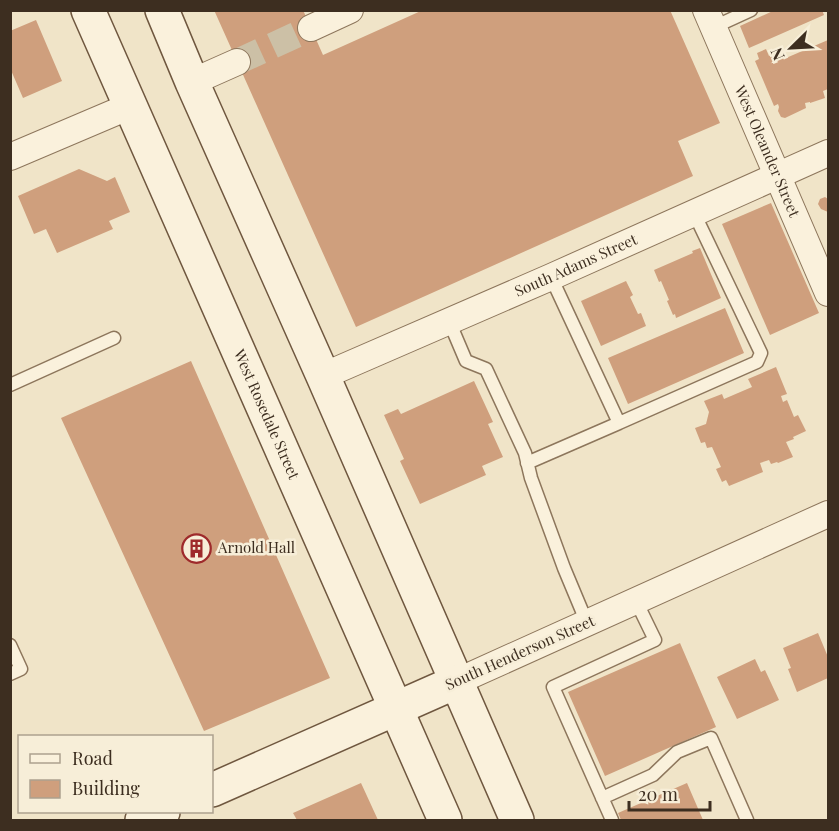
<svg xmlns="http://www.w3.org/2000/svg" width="839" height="831" font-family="'Playfair Display',serif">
  <rect width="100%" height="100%" fill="#f0e4c8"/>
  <path fill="#cf9f7d" d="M 214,10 L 303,10 L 323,55 L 423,10 L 670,10 L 720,123 L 678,141 L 693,176 L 356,327 Z
    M 775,10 L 822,10 L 824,15 L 749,48 L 740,26 Z
    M 36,20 L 62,81 L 23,98 L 10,68 L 10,31 Z
    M 828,40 L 828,89 L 823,91 L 825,98 L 810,103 L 810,102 L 805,103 L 806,108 L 785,118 L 781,117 L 778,111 L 779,107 L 778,104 L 774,106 L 755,61 L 759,59 L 757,53 L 766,49 L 769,56 L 782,49 L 786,58 Z
    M 79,169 L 107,181 L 115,177 L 130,212 L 109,221 L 113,229 L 57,253 L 46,229 L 34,234 L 18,196 Z
    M 825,197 L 828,199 L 828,212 L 821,209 L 818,204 L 820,199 Z
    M 771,203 L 819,313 L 770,335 L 722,224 Z
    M 700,248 L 721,298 L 676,318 L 675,314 L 673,315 L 667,301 L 669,300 L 661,281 L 659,282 L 654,270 L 693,253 L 692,251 Z
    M 626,281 L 633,295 L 630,297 L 638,314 L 641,313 L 646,326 L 601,346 L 581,301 Z
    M 725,308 L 744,353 L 628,404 L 608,358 Z
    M 191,361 L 330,678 L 204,731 L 61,418 Z
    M 776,367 L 787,394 L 781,396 L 783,402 L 787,400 L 794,417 L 798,415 L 806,431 L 793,437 L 794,439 L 786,442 L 793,457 L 778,463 L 777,462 L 771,464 L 769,460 L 760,463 L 763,472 L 729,486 L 726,480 L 722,482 L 716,469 L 721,467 L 712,447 L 707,448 L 705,442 L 701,443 L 695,428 L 706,424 L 709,412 L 704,401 L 722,394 L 724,399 L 752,387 L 748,379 Z
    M 474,381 L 493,422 L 488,424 L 503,457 L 482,466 L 486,475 L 420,504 L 400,461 L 404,459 L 384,415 L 398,409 L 401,414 Z
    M 818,633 L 828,657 L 828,678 L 797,692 L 788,669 L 791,668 L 783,648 Z
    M 680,643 L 716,727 L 605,776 L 568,692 Z
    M 755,659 L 761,672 L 765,670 L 779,700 L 737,719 L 717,677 Z
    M 361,783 L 378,820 L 297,820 L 293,813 Z
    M 687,783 L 703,820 L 621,820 L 618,813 Z"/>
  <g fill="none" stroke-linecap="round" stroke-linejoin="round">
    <path stroke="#ccc0a6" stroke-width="26" stroke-dasharray="26 13" stroke-linecap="butt" d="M 237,62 L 311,28"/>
    <defs>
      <path id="lane" d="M 714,27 L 751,10
        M 551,277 L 619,423 L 757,362 L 761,353 L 694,213
        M 449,321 L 466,361 L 486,369 L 525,453 L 531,478 L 564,568 L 587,623
        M 10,385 L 114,338
        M 527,463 L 619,423
        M 10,645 L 21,669 L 10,674
        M 602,798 L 653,775 L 677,752 L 711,738 L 747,820
        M 612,820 L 553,687 L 655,640 L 636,601"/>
      <g id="street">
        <path id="s1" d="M 706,10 L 828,293"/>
        <path d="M 311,28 L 350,10"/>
        <path d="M 192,82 L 237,62"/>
        <path d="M 10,157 L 130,106"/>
        <path id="s2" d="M 323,376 L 551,277 L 828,153"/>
        <path d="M 456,682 L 828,514"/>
      </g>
      <g id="secondary">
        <path id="s3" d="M 88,10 L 445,820"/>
        <path d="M 162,10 L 192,82 L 323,376 L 517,820"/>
        <path d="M 212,790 L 456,682"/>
        <path d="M 142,820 L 163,812"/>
      </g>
    </defs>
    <use href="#lane" stroke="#8d765c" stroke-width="15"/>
    <use href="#street" stroke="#8d765c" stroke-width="28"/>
    <use href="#secondary" stroke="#6f573f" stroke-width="36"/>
    <use href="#lane" stroke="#faf1dc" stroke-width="12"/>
    <use href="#street" stroke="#faf1dc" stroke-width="26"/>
    <use href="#secondary" stroke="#faf1dc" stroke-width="33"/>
  </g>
  <defs>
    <symbol id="building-ring" viewBox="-11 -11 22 22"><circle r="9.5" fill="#f7eed8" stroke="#9e2a2b" stroke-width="1.5"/><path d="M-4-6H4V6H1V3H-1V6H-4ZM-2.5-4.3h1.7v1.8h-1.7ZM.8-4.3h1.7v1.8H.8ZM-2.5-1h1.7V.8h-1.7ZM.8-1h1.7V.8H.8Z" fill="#9e2a2b"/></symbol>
  </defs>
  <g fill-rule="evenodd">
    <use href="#building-ring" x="180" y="532" width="33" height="33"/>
  </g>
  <g text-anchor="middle" stroke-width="5" stroke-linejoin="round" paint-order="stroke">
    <g font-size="15" fill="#3d2e20" stroke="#f7eed8">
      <text dy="5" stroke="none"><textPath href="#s1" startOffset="154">West Oleander Street</textPath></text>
      <text dy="5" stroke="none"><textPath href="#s2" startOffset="276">South Adams Street</textPath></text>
      <text dy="5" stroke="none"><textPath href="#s3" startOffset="442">West Rosedale Street</textPath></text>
      <text transform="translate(520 653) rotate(-24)" y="5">South Henderson Street</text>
    </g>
    <g font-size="15" fill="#3d2e20" stroke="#f7eed8" text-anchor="start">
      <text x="218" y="553">Arnold Hall</text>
    </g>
  </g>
  <rect width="839" height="831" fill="none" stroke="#3d2e20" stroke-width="24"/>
  <rect x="18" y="735" width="195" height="78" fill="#f7eed8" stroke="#ada18e" stroke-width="1.5"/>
  <rect x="30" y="754" width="30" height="9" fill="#faf1dc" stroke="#ada18e" stroke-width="1.5"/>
  <text x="72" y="765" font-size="18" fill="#3d2e20">Road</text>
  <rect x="30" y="780" width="30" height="18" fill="#cf9f7d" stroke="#ada18e" stroke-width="1.5"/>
  <text x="72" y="795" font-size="18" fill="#3d2e20">Building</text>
  <g transform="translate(791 48) rotate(246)" stroke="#f7eed8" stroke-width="4.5" paint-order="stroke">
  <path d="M0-4.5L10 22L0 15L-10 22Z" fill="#3d2e20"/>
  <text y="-9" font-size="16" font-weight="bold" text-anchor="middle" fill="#3d2e20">N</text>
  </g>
  <path d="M629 801v9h81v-9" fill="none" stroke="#3d2e20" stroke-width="3"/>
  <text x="638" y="801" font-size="18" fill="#3d2e20" stroke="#f7eed8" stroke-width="4.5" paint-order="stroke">20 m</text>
</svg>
